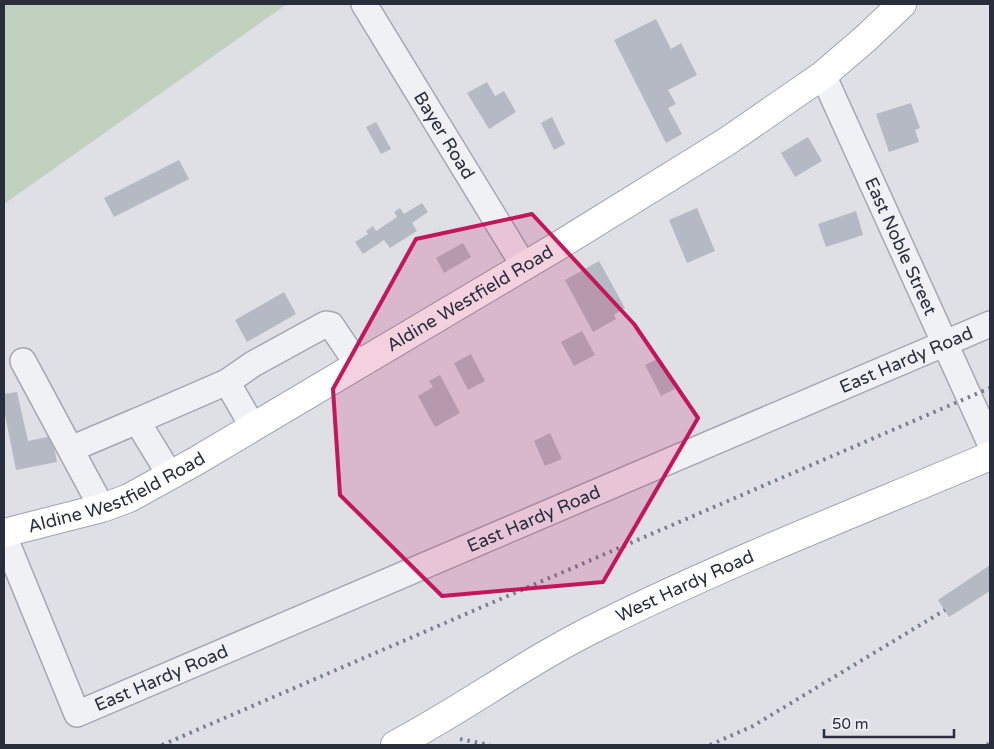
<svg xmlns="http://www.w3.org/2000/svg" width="994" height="749" font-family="'Varela Round',sans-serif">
  <rect width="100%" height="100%" fill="#dee0e6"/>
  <path fill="#c2d0bf" d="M 4,4 L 287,4 L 4,204 Z"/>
  <path fill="#b5b9c3" d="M 656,19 L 671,49 L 681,43 L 697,75 L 668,90 L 676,104 L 668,108 L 682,134 L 666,143 L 614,40 Z
    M 487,82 L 495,96 L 504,91 L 516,112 L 489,129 L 467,93 Z
    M 911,103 L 920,128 L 915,130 L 919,142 L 889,152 L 876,114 Z
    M 552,117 L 565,144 L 554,150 L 541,123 Z
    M 376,122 L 391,149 L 381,154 L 366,127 Z
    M 808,137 L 822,161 L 795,177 L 781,153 Z
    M 179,160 L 189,179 L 114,217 L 104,198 Z
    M 422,203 L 428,212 L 412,223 L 417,231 L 390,248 L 384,240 L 363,254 L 355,242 L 368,234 L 366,231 L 373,226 L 376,231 L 397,217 L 394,212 L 400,208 L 404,214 Z
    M 697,208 L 715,251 L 687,263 L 669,220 Z
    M 856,211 L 863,235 L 826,247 L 818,224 Z
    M 463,243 L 471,257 L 444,273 L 436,258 Z
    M 599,261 L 625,308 L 614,315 L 616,319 L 593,332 L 565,280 Z
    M 284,292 L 296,314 L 247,342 L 235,320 Z
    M 582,331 L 595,355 L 574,366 L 561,342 Z
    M 471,354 L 485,381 L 468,390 L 454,363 Z
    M 659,358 L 675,389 L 661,396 L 645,365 Z
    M 440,375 L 460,413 L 435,427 L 418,396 L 433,387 L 429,381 Z
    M 17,392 L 28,441 L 52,436 L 57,462 L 16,470 L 4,410 L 4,394 Z
    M 550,433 L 562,459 L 545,466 L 534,441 Z
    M 990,565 L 990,591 L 949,617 L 938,600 Z"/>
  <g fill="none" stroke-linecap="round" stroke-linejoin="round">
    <defs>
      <g id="minor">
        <path id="s1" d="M 364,4 L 524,266"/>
        <path id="s2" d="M 823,75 L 990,443"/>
        <path d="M 23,361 L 102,508"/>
        <path d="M 227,382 L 253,364 L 326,324 L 331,325 L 358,365"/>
        <path d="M 137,421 L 227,382 L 253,427"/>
        <path d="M 71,449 L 137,421 L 170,475"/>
        <path id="s3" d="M 4,536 L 77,714 L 990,324"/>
      </g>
      <g id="major">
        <path id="s4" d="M 4,533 L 102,508 L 129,498 L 196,461 L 558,246 L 726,142 L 823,75 L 865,39 L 902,4"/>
        <path id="s5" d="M 395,745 C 465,708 529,660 601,625 C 728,562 860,511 990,456"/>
      </g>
    </defs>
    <use href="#minor" stroke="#a4a7b0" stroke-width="28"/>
    <use href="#major" stroke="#9ea4b1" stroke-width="30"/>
    <use href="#minor" stroke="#f0f1f5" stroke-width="25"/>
    <use href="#major" stroke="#fff" stroke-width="28"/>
    <path stroke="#787f8f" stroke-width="4" stroke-dasharray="2.5 5" stroke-linecap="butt" d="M 460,739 L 490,745
      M 162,745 L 990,388
      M 710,745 L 753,726 L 945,610
      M 988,745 L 990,739"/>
  </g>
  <path fill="#c2185b" fill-opacity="0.2" stroke="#c2185b" stroke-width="4" stroke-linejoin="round" d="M 532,214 L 634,324 L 698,418 L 603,582 L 442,596 L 340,495 L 333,389 L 416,239 Z"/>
  <g text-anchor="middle" stroke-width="4.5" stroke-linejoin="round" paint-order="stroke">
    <g font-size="18" fill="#282e3c" stroke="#edeff4">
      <text dy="6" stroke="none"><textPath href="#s1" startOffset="154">Bayer Road</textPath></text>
      <text dy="6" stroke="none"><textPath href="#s2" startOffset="188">East Noble Street</textPath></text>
      <text dy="6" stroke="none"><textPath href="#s4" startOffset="525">Aldine Westfield Road</textPath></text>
      <text dy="6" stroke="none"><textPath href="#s3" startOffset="1094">East Hardy Road</textPath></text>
      <text dy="6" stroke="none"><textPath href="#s4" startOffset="120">Aldine Westfield Road</textPath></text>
      <text dy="6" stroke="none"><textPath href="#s3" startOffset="689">East Hardy Road</textPath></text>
      <text dy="6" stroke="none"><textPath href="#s5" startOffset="331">West Hardy Road</textPath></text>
      <text dy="6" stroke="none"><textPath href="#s3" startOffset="284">East Hardy Road</textPath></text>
    </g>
  </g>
  <rect width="994" height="749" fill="none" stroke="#282e3c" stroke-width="10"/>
  <path d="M824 729v8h130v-8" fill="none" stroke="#282e3c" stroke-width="2.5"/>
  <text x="832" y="729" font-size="15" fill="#282e3c" stroke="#edeff4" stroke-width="4" paint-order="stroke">50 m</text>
</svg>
